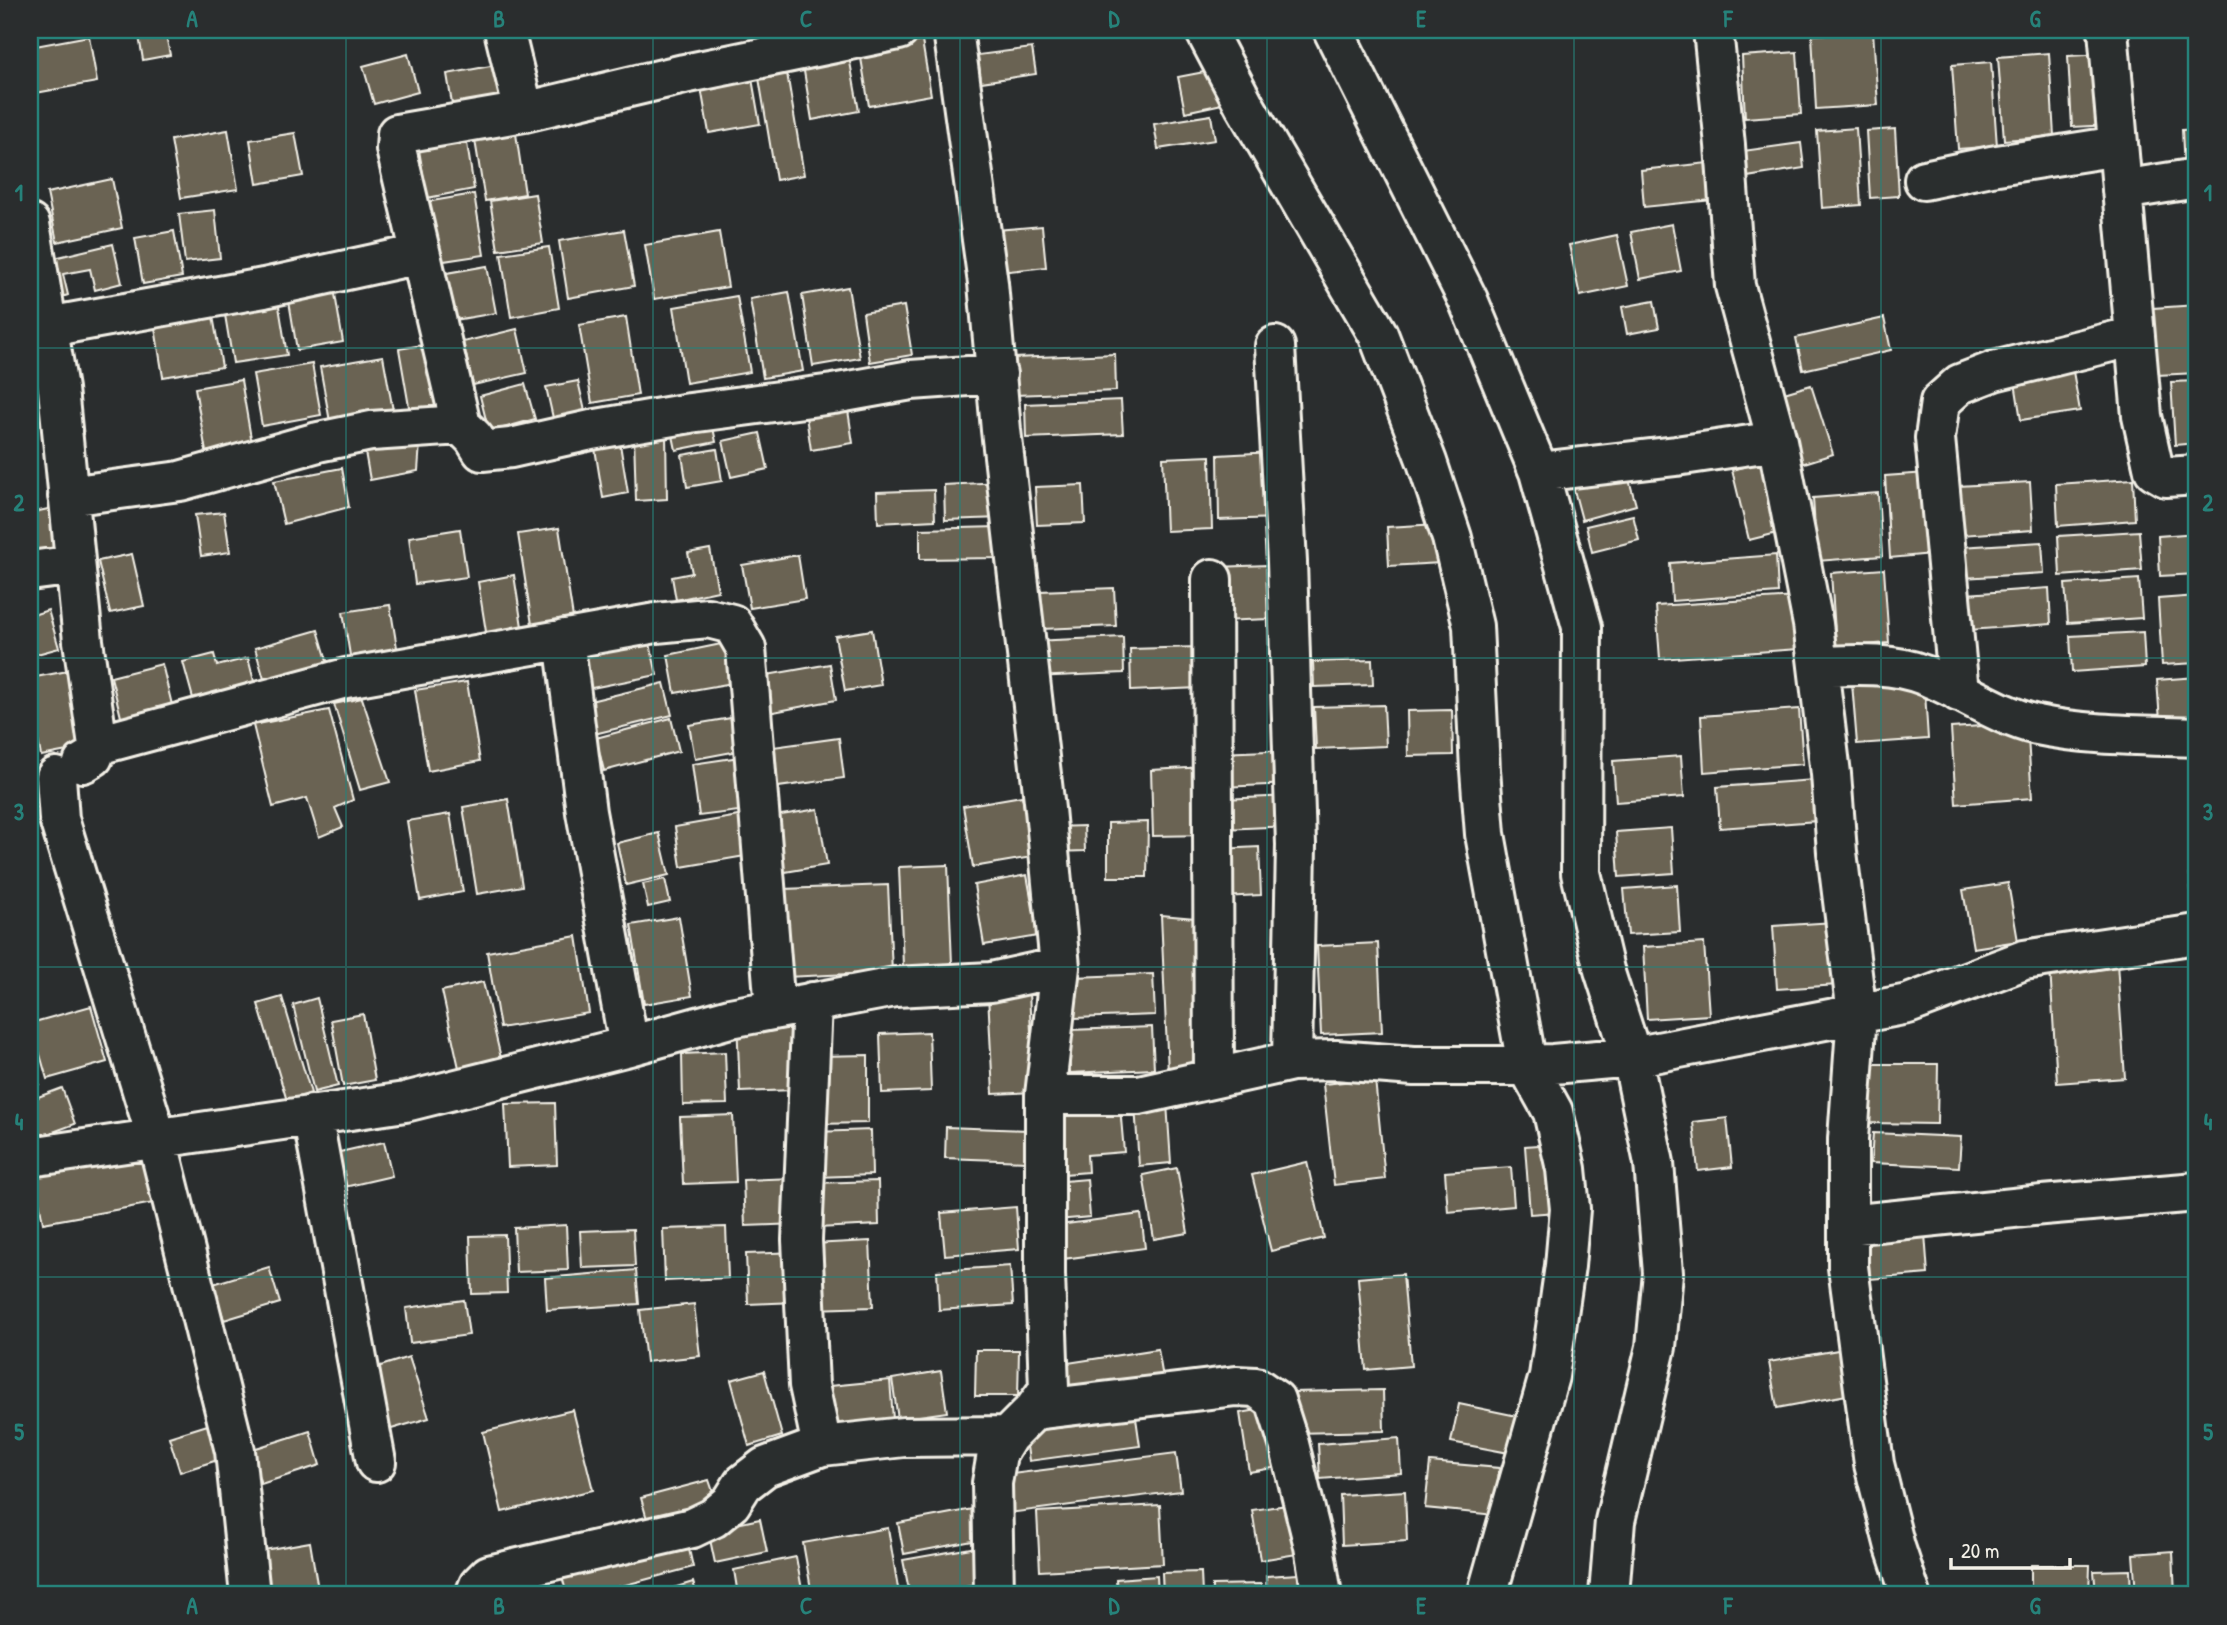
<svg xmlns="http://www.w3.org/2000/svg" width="2227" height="1625" font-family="'Patrick Hand',sans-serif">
  <rect width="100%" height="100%" fill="#2a2d2e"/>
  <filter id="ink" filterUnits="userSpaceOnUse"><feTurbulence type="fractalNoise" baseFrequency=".0143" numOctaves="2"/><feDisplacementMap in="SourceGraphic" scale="14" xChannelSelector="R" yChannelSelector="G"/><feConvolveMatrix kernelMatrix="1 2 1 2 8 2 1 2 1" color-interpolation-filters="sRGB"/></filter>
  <g filter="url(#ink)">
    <path fill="#6b6453" stroke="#f4f1e8" stroke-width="2" d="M 138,30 L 165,30 L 170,55 L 143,60 Z
      M 1873,31 L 1878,105 L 1816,109 L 1812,35 Z
      M 89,36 L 97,82 L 30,94 L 30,47 Z
      M 922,41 L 931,95 L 869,106 L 860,52 Z
      M 1032,48 L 1036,74 L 981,82 L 978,55 Z
      M 848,51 L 859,111 L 812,120 L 802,59 Z
      M 1797,52 L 1801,114 L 1745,118 L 1742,56 Z
      M 2049,53 L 2054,136 L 2004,140 L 1998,57 Z
      M 408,54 L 418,92 L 374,104 L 363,66 Z
      M 2105,54 L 2111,125 L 2072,127 L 2068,56 Z
      M 1991,62 L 1997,146 L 1958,149 L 1952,65 Z
      M 507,63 L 514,105 L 454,116 L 447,74 Z
      M 786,67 L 804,175 L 776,180 L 758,72 Z
      M 1220,69 L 1227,103 L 1185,112 L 1178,77 Z
      M 751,73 L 760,124 L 709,133 L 700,82 Z
      M 1211,115 L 1215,140 L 1158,149 L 1154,124 Z
      M 515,127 L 525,194 L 485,201 L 474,134 Z
      M 1856,128 L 1861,205 L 1822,208 L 1817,131 Z
      M 1895,129 L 1899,196 L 1870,198 L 1866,131 Z
      M 2197,129 L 2197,169 L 2184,170 L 2182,130 Z
      M 228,130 L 238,189 L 181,198 L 171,140 Z
      M 465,130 L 474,189 L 427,198 L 417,138 Z
      M 295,133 L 303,176 L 257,184 L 250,140 Z
      M 1801,143 L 1804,168 L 1747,177 L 1743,151 Z
      M 1708,163 L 1712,200 L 1644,207 L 1641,170 Z
      M 112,179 L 122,228 L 57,242 L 47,193 Z
      M 474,194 L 484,255 L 437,262 L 426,202 Z
      M 535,194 L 543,243 L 498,250 L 490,201 Z
      M 215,210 L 220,258 L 185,262 L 179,214 Z
      M 1672,224 L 1681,271 L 1640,279 L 1631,232 Z
      M 1042,226 L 1046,267 L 1000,272 L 996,230 Z
      M 624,230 L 634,286 L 568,298 L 559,241 Z
      M 174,231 L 182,277 L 143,284 L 135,238 Z
      M 719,232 L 728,287 L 654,299 L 645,245 Z
      M 1617,235 L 1628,286 L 1580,296 L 1569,245 Z
      M 113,244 L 122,283 L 95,290 L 90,269 L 63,274 L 68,295 L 62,297 L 54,258 Z
      M 549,247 L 559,308 L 511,317 L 501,254 Z
      M 487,266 L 496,313 L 449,321 L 441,274 Z
      M 333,282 L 343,342 L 297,350 L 287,289 Z
      M 848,287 L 860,358 L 813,366 L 802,295 Z
      M 276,288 L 287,355 L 233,363 L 222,297 Z
      M 789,292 L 803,371 L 763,378 L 750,299 Z
      M 737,296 L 750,372 L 686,383 L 674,307 Z
      M 210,299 L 222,367 L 163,377 L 152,309 Z
      M 1654,301 L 1659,328 L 1627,334 L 1622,307 Z
      M 2197,305 L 2197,373 L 2157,375 L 2153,308 Z
      M 904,306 L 912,355 L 870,362 L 863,313 Z
      M 626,317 L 638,395 L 592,403 L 579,325 Z
      M 1884,318 L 1891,350 L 1803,370 L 1796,338 Z
      M 517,329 L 527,373 L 473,385 L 463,342 Z
      M 41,336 L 54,404 L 30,409 L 30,338 Z
      M 434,343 L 446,412 L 411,418 L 399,349 Z
      M 1115,354 L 1116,391 L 1015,395 L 1013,358 Z
      M 383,356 L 394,416 L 331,427 L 320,367 Z
      M 2071,360 L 2080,411 L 2021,420 L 2013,370 Z
      M 312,364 L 321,415 L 262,426 L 253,374 Z
      M 241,380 L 252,444 L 206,452 L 195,388 Z
      M 578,381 L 585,411 L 553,418 L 546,387 Z
      M 2197,381 L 2197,443 L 2175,445 L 2171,382 Z
      M 525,384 L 535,419 L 489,432 L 480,396 Z
      M 1811,385 L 1833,454 L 1795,466 L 1774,396 Z
      M 846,397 L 853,443 L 811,450 L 804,403 Z
      M 1121,400 L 1123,434 L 1026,438 L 1025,404 Z
      M 710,413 L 716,442 L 676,450 L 670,421 Z
      M 618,432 L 628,493 L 603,498 L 593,436 Z
      M 760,433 L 768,469 L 731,477 L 723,441 Z
      M 666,434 L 667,499 L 636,501 L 634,435 Z
      M 420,443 L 418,471 L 370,480 L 365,452 Z
      M 717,449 L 722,481 L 687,487 L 682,455 Z
      M 1273,452 L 1278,518 L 1219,520 L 1218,455 Z
      M 1210,456 L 1212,529 L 1166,531 L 1163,458 Z
      M 1767,460 L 1785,531 L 1749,540 L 1732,470 Z
      M 1625,465 L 1636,505 L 1582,520 L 1571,479 Z
      M 342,468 L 349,507 L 284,524 L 274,481 Z
      M 1927,473 L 1932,554 L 1890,558 L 1885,476 Z
      M 2133,479 L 2135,520 L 2058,526 L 2056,484 Z
      M 1000,482 L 1001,518 L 945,520 L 944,485 Z
      M 2030,482 L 2033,530 L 1961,535 L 1958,486 Z
      M 1083,485 L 1085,523 L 1037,525 L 1035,487 Z
      M 934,490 L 935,520 L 878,523 L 877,492 Z
      M 1878,493 L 1882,556 L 1817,561 L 1813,498 Z
      M 57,507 L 65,545 L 30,552 L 30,513 Z
      M 224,512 L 230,552 L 201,556 L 195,515 Z
      M 1633,515 L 1639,540 L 1592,552 L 1586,526 Z
      M 1438,524 L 1441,563 L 1389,566 L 1387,527 Z
      M 998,527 L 998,558 L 920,559 L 920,529 Z
      M 559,528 L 574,624 L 533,631 L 518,534 Z
      M 460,529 L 467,577 L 415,584 L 409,537 Z
      M 2139,531 L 2142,570 L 2060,576 L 2058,536 Z
      M 2197,533 L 2197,574 L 2160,576 L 2158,536 Z
      M 2042,542 L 2044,573 L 1963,578 L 1960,547 Z
      M 710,549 L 718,591 L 676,600 L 672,577 L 692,573 L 688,553 Z
      M 132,554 L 144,606 L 110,613 L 98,561 Z
      M 798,555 L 805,599 L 750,608 L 742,565 Z
      M 1776,555 L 1778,593 L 1672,601 L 1670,563 Z
      M 1267,565 L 1269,619 L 1220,621 L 1218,567 Z
      M 1884,569 L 1889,643 L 1836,647 L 1831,573 Z
      M 514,575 L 523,633 L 487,638 L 478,582 Z
      M 2139,579 L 2142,618 L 2068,623 L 2065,584 Z
      M 1114,588 L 1116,626 L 1041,629 L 1040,591 Z
      M 2049,588 L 2051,624 L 1955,631 L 1953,595 Z
      M 2197,596 L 2197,663 L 2162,665 L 2158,599 Z
      M 1796,597 L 1799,649 L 1660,659 L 1656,606 Z
      M 390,605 L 399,660 L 352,668 L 343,612 Z
      M 48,610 L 59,648 L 30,656 L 30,616 Z
      M 318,630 L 329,667 L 266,686 L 255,648 Z
      M 872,630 L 881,685 L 845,691 L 835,636 Z
      M 2143,632 L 2145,667 L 2072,672 L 2070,636 Z
      M 1123,637 L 1124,673 L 1034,677 L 1032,641 Z
      M 649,639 L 657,675 L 582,690 L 574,655 Z
      M 726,643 L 733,683 L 675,693 L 668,655 Z
      M 1198,647 L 1199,688 L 1131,691 L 1130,649 Z
      M 214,654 L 217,666 L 248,658 L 255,685 L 194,702 L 183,662 Z
      M 1372,660 L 1373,685 L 1314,687 L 1313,662 Z
      M 162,664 L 173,709 L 122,721 L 111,677 Z
      M 830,664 L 836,700 L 768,713 L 761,676 Z
      M 68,671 L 83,748 L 41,756 L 30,698 L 30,678 Z
      M 1924,677 L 1928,739 L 1857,744 L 1852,683 Z
      M 2197,677 L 2197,718 L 2160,721 L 2157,680 Z
      M 467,682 L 480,761 L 428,771 L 415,690 Z
      M 664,683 L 672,715 L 590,735 L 582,703 Z
      M 362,698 L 390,782 L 360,790 L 334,704 Z
      M 1384,705 L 1386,746 L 1316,749 L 1314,707 Z
      M 1799,709 L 1803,764 L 1704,772 L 1701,716 Z
      M 329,710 L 353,800 L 335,808 L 343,827 L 319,837 L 307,798 L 273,807 L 253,725 Z
      M 1452,710 L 1453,755 L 1408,756 L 1407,711 Z
      M 737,717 L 743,750 L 695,759 L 689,725 Z
      M 671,718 L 679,751 L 604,771 L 596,738 Z
      M 2027,723 L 2032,798 L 1956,804 L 1951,728 Z
      M 839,738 L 844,778 L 778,787 L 773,747 Z
      M 1291,750 L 1292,784 L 1221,787 L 1219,753 Z
      M 1681,756 L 1684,797 L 1616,802 L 1613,761 Z
      M 740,757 L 747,810 L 699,816 L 692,764 Z
      M 1206,767 L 1208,835 L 1153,836 L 1151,770 Z
      M 1814,780 L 1817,821 L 1720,828 L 1717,787 Z
      M 1022,796 L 1032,857 L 973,867 L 963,806 Z
      M 1293,796 L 1294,826 L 1223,829 L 1222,799 Z
      M 508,799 L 522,886 L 477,894 L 463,807 Z
      M 818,809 L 827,865 L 779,873 L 769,817 Z
      M 450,814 L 463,892 L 420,900 L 407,821 Z
      M 744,815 L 751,855 L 681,867 L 675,827 Z
      M 1148,822 L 1147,877 L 1108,877 L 1108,823 Z
      M 1084,826 L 1085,851 L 1056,852 L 1055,827 Z
      M 1671,828 L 1674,873 L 1619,877 L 1616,832 Z
      M 659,833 L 669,875 L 626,885 L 617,843 Z
      M 1259,847 L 1261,895 L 1222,897 L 1220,849 Z
      M 2197,863 L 2197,918 L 2193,918 L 2189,864 Z
      M 948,865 L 952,964 L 903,966 L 899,867 Z
      M 1027,875 L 1038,936 L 984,945 L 974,885 Z
      M 665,879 L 670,902 L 648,907 L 643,884 Z
      M 2008,883 L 2018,941 L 1973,948 L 1963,890 Z
      M 888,885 L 892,972 L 786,977 L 783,889 Z
      M 1677,885 L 1680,932 L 1628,935 L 1624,889 Z
      M 1161,915 L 1206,919 L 1205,1070 L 1168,1073 Z
      M 679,917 L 692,996 L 644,1004 L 631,925 Z
      M 1834,922 L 1838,985 L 1777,989 L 1773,926 Z
      M 577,936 L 589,1013 L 500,1028 L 487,952 Z
      M 1378,943 L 1382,1032 L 1321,1035 L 1317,946 Z
      M 1704,943 L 1709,1015 L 1647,1019 L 1643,947 Z
      M 2117,963 L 2125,1078 L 2057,1083 L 2050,968 Z
      M 1153,974 L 1155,1015 L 1075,1018 L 1074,977 Z
      M 483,982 L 501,1058 L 459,1068 L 442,991 Z
      M 1029,992 L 1034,1092 L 993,1094 L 988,994 Z
      M 282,997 L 311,1093 L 287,1101 L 258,1004 Z
      M 317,998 L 338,1086 L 314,1092 L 293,1005 Z
      M 91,1006 L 107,1062 L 47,1079 L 31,1023 Z
      M 363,1014 L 375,1080 L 343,1086 L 331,1020 Z
      M 790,1018 L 793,1090 L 740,1092 L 737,1020 Z
      M 1152,1027 L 1154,1069 L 1070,1073 L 1069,1030 Z
      M 929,1032 L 931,1091 L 882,1093 L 880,1034 Z
      M 725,1052 L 727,1104 L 683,1105 L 682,1054 Z
      M 868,1055 L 868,1123 L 815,1124 L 818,1056 Z
      M 32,1059 L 39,1084 L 30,1087 L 30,1060 Z
      M 1866,1064 L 1938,1064 L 1937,1124 L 1865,1123 Z
      M 1375,1079 L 1385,1179 L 1334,1185 L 1323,1084 Z
      M 62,1088 L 75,1124 L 31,1140 L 30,1100 Z
      M 555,1103 L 557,1165 L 508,1167 L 505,1104 Z
      M 1167,1103 L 1171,1163 L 1139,1166 L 1135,1105 Z
      M 1120,1107 L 1124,1152 L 1087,1155 L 1088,1172 L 1052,1175 L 1048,1112 Z
      M 733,1115 L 736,1182 L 683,1184 L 680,1117 Z
      M 1727,1118 L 1732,1167 L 1698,1171 L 1693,1122 Z
      M 946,1127 L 1029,1130 L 1027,1161 L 945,1158 Z
      M 871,1130 L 872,1175 L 817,1177 L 815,1132 Z
      M 1873,1133 L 1961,1137 L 1959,1167 L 1871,1163 Z
      M 384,1142 L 392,1176 L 340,1188 L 331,1154 Z
      M 1552,1144 L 1557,1212 L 1530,1214 L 1525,1146 Z
      M 150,1153 L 159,1202 L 43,1223 L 34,1174 Z
      M 1307,1162 L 1324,1238 L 1271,1251 L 1252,1175 Z
      M 1511,1167 L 1514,1206 L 1448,1212 L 1445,1172 Z
      M 1177,1168 L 1188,1233 L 1154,1239 L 1143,1175 Z
      M 795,1178 L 797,1224 L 745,1226 L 743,1180 Z
      M 1087,1179 L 1090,1217 L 1057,1220 L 1053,1182 Z
      M 878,1181 L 879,1225 L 817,1228 L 815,1183 Z
      M 1016,1207 L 1019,1249 L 945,1255 L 941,1213 Z
      M 1141,1214 L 1145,1248 L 1063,1259 L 1059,1225 Z
      M 1924,1220 L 1928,1274 L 1870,1279 L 1867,1224 Z
      M 566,1225 L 568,1270 L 516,1272 L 514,1228 Z
      M 726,1227 L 728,1278 L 665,1281 L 663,1229 Z
      M 633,1229 L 635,1266 L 582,1268 L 580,1231 Z
      M 505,1235 L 507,1293 L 472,1294 L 470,1236 Z
      M 870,1241 L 873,1307 L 814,1309 L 812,1244 Z
      M 795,1252 L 797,1302 L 748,1304 L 746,1254 Z
      M 1010,1266 L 1013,1305 L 939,1310 L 937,1271 Z
      M 269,1267 L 280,1303 L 224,1320 L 213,1284 Z
      M 636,1270 L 639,1304 L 547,1310 L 545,1278 Z
      M 1403,1274 L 1411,1366 L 1366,1370 L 1358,1278 Z
      M 464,1300 L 469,1335 L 410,1343 L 406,1308 Z
      M 694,1304 L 700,1356 L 646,1362 L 640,1310 Z
      M 1158,1349 L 1164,1384 L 1060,1400 L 1055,1365 Z
      M 1844,1349 L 1852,1394 L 1777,1408 L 1769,1362 Z
      M 976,1350 L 1019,1350 L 1018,1396 L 975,1396 Z
      M 409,1357 L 429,1418 L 388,1430 L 368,1370 Z
      M 764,1371 L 782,1436 L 749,1446 L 731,1380 Z
      M 941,1371 L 947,1412 L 898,1419 L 892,1379 Z
      M 890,1380 L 893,1419 L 834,1425 L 830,1386 Z
      M 1383,1390 L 1384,1431 L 1293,1433 L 1292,1392 Z
      M 1459,1404 L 1517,1416 L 1509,1453 L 1451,1442 Z
      M 1275,1407 L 1284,1466 L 1249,1472 L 1240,1413 Z
      M 573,1410 L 593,1490 L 502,1512 L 483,1432 Z
      M 1136,1418 L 1140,1446 L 1029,1461 L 1025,1432 Z
      M 217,1422 L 227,1457 L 180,1472 L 169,1437 Z
      M 310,1431 L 320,1465 L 261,1484 L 250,1450 Z
      M 1399,1438 L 1401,1473 L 1320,1479 L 1318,1444 Z
      M 1176,1453 L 1181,1491 L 1009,1513 L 1004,1475 Z
      M 1430,1462 L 1499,1468 L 1495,1515 L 1425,1508 Z
      M 709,1480 L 718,1506 L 650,1530 L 641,1498 Z
      M 1405,1491 L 1407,1541 L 1342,1545 L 1340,1495 Z
      M 1295,1504 L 1303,1553 L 1260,1560 L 1252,1510 Z
      M 1160,1505 L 1163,1564 L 1040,1571 L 1037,1512 Z
      M 973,1509 L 978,1540 L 904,1554 L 898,1523 Z
      M 760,1519 L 767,1552 L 715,1563 L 708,1530 Z
      M 888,1528 L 899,1594 L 812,1595 L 803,1543 Z
      M 686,1536 L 693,1567 L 588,1595 L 567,1595 L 560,1569 Z
      M 310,1542 L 319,1595 L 266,1595 L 258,1551 Z
      M 977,1547 L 984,1583 L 910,1595 L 903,1560 Z
      M 2173,1551 L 2175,1595 L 2136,1595 L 2133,1554 Z
      M 796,1557 L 803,1595 L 738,1595 L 734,1570 Z
      M 2031,1565 L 2090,1565 L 2089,1595 L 2031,1595 Z
      M 2130,1570 L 2131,1595 L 2096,1595 L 2094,1571 Z
      M 1201,1572 L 1202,1595 L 1163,1595 L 1162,1573 Z
      M 1315,1573 L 1316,1595 L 1267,1595 L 1266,1576 Z
      M 1157,1576 L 1158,1595 L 1117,1595 L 1116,1579 Z
      M 693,1582 L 697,1595 L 650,1595 Z
      M 1261,1584 L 1262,1595 L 1212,1595 L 1212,1585 Z"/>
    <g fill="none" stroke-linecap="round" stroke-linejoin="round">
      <defs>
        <path id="minor" d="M 504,30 L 524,112
          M 953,30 L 988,283 L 1001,430 L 1045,809 L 1060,967 L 1045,1095
          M 1205,30 L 1245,106 L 1378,334 L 1427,462 L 1452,538 L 1473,626 L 1480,770 L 1485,834 L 1527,1065 L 1553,1112 L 1566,1169 L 1570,1209 L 1565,1266 L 1549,1376 L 1487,1595
          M 1333,30 L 1468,300 L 1539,472 L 1582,627 L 1581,873 L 1604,970 L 1632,1057 L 1654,1163 L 1663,1273 L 1656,1347 L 1615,1521 L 1609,1595
          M 1713,30 L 1725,145 L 1735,286 L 1777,441 L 1813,624 L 1818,666 L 1831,774 L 1837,852 L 1857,1014 L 1848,1139 L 1848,1267 L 1874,1464 L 1895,1547 L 1911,1595
          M 2108,30 L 2142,416 L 2154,470 L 2166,477 L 2197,475
          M 1924,180 L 1991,166 L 2118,146
          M 2122,190 L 2197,178
          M 30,224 L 58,389 L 83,641 L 98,745 L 93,757 L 83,763
          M 48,327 L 264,288 L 420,254
          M 1275,346 L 1287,562 L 1296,845 L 1292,1061
          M 461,425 L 396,149 L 397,134 L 524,112 L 684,74 L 899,30
          M 1539,472 L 1676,456 L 1777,441
          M 68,496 L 180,481 L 318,442 L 371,431 L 461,425 L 474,438 L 482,451 L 511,448 L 591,430 L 690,413 L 833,394 L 911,380 L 997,374
          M 30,571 L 75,565
          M 1212,579 L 1214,1078
          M 564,639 L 586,812 L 629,1046
          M 1818,666 C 1854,665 1890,662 1924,675 C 1963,690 1996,715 2037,725 C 2089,736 2144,735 2197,737
          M 1959,692 L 1935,438 L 1940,402 L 1960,384 L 1994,371 L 2135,336
          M 98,745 L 346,678 L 656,623 L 708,618 L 732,624 L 746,648 L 775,1009
          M 56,777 L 59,819 L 157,1139 L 235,1451 L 250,1595
          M 812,1002 L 802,1240 L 809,1385 L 822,1446
          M 312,1115 L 376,1462
          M 30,1157 L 405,1102 L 629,1046 L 730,1018 L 895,987 L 991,982 L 1060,967
          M 1848,1225 L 2043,1205 L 2197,1192
          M 1034,1410 L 1236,1386 L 1256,1387 L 1275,1400 L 1289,1444 L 1314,1546 L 1322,1595
          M 475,1595 L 479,1585 L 489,1575 L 692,1528 L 713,1518 L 731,1503 L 743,1484 L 765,1467 L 822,1446 L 904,1437 L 1008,1436
          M 994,1595 L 992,1483 L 997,1454 L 1008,1436 L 1034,1410 L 1049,1389 L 1045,1274 L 1045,1095 L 1139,1095 L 1292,1061 L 1336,1060 L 1414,1066 L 1496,1066 L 1553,1064 L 1632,1057 L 1908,1004 L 2024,960 L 2197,934"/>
      </defs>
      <use href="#minor" stroke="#f4f1e8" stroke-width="44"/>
      <use href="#minor" stroke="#2a2d2e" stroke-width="38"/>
    </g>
  </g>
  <path fill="none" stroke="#26827a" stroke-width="2" stroke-opacity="0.55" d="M 346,30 L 346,1595M 653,30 L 653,1595M 960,30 L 960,1595M 1267,30 L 1267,1595M 1574,30 L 1574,1595M 1881,30 L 1881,1595M 30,348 L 2197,348M 30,658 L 2197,658M 30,967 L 2197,967M 30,1277 L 2197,1277"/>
  <rect width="2227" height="1625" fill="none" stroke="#2a2d2e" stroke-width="77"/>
  <path d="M1951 1558v10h119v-10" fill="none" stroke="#f4f1e8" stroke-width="3.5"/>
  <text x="1961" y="1558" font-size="21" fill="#f4f1e8" stroke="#2a2d2e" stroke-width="5" paint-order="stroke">20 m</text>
  <rect x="38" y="38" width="2150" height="1548" fill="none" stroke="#26827a" stroke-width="2.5"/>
  <g font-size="23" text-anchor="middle" font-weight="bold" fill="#26827a">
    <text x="192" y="27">A</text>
    <text x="499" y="27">B</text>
    <text x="806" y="27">C</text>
    <text x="1114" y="27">D</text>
    <text x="1421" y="27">E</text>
    <text x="1728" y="27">F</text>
    <text x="2035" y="27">G</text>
    <text x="19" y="201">1</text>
    <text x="2208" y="201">1</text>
    <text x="19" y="511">2</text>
    <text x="2208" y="511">2</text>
    <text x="19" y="820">3</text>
    <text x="2208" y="820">3</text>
    <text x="19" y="1130">4</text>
    <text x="2208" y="1130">4</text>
    <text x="19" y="1440">5</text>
    <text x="2208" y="1440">5</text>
    <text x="192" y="1614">A</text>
    <text x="499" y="1614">B</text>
    <text x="806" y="1614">C</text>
    <text x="1114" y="1614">D</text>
    <text x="1421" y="1614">E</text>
    <text x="1728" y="1614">F</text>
    <text x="2035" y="1614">G</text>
  </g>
</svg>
